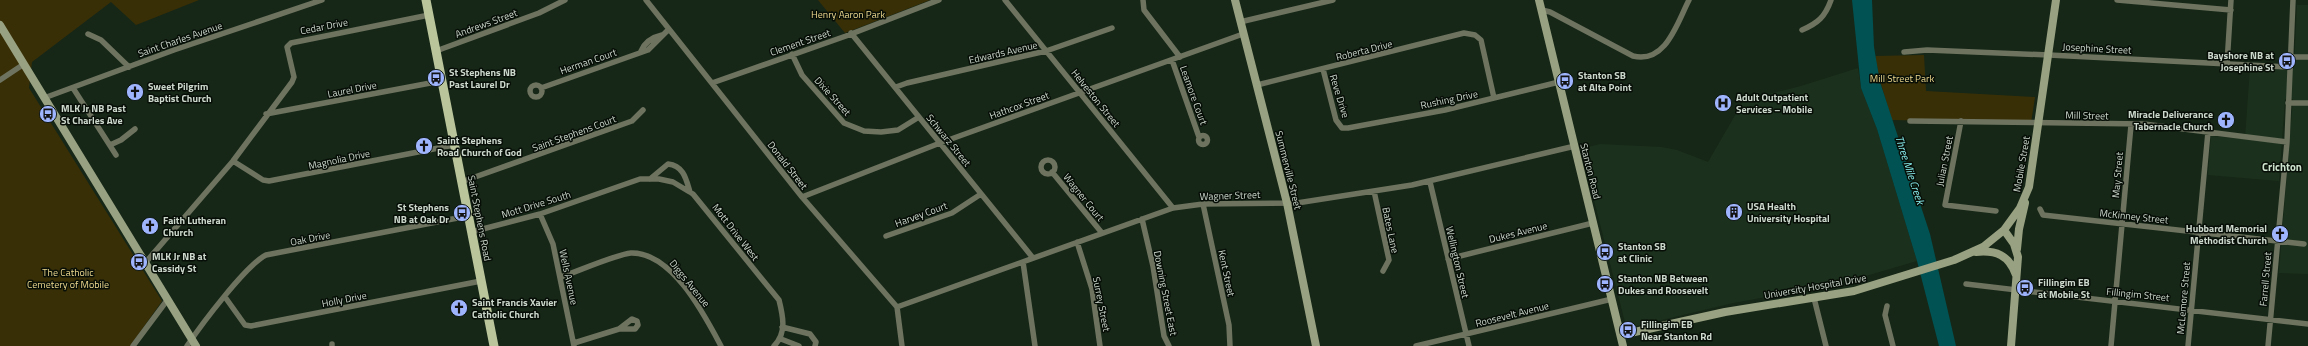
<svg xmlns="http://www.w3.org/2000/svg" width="2308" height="346" font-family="'Titillium Web',sans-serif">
  <rect width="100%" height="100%" fill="#162717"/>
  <path fill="#1c311d" d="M 2297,5 L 2308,5 L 2308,274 L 2279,273 L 2293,99 L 2285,99 L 2279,181 L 2208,175 L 2211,136 L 2245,139 L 2250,68 L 2294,69 Z
    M 1858,68 L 1861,88 L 1877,129 L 1917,261 L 1838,284 L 1733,303 L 1628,328 L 1626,326 L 1581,149 L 1600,144 L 1661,147 L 1677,150 L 1708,162 L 1744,100 L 1801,86 Z"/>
  <path fill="#392f06" d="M 0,0 L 199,0 L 136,25 L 111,2 L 32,62 L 29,88 L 162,301 L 130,346 L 0,346 Z
    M 818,0 L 930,0 L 845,33 Z
    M 1924,55 L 1926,91 L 2035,97 L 2031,123 L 1892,120 L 1880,81 L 1875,56 Z"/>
  <path fill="#015253" d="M 1852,0 L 1872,0 L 1874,47 L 1880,82 L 1930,234 L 1956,346 L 1939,346 L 1917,261 L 1877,129 L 1861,88 Z"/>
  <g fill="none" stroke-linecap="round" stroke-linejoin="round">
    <path stroke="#6d735f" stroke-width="5.5" d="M 646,0 L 802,197 L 897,307 L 902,346
      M 1005,0 L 1173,208
      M 1143,0 L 1144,10 L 1180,57
      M 2117,0 L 2231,10
      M 1542,10 L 1550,12 L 1633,56 C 1666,64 1677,23 1689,0
      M 1240,22 L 1333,0
      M 1802,30 C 1818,23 1825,17 1831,0
      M 851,33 L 1033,258
      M 88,34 L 101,40 L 129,67
      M 436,51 L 539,13 L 565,0
      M 641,51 C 645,42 653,37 662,35
      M 1904,52 L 1927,50 L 2049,55 L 2290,67
      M 792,54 L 802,75 L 844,123 L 864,131 L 881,132 L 898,130 L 919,117
      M 2290,57 L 2308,57
      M 1172,60 L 1199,137
      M 2227,64 L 2231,0
      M 1323,69 L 1336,120 L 1342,128 L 1348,128 L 1445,110 L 1559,82
      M 0,80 L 24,64
      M 712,83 L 846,36 L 939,0
      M 1257,85 L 1464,33 L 1475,35 L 1481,40 L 1494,98
      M530 91a6 6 0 1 1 12 0a6 6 0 1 1-12 0Z
      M 896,87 L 907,83 L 1046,51 L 1112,28
      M 73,88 L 116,155
      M 541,88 L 648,50 L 669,29
      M 44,98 L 174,50 L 322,0
      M 2288,103 L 2308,103
      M 266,114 L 441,81
      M 1910,121 L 2144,124 L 2287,142
      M 1961,121 L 1945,205 L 1996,211
      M1198.5 140a4.5 4.5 0 1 1 9 0a4.5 4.5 0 1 1-9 0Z
      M 110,145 L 121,140 L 135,129
      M1041 167a7 7 0 1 1 14 0a7 7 0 1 1-14 0Z
      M 233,161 L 263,180 L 269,181 L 454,145
      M 1052,172 L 1102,233
      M 650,179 L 668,164 C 684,166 686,179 690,192
      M 461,182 L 632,121 L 643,110
      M 1430,182 L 1469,346
      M 1374,191 L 1389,260 L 1383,271
      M 802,197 L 940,143 L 1243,34
      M 1203,204 L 1229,325 L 1230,346
      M 2040,209 L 2043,215 L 2304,244
      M 540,214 L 553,244 L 574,346
      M 1142,219 L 1153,266 L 1164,336 L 1169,346
      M 471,232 L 540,214 L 640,179 L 659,179 L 673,182 L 693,194 L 779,300 C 783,316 787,333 774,346
      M 886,236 L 952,213 L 981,194
      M 1077,242 L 1092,289 L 1100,346
      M 1448,259 L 1593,223
      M 146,262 L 233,161 L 292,82 L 294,77 L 287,47 L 291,43 L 429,15
      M 1023,262 L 1035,346
      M 561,277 C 576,272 617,254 631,253 C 672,252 704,314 721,346
      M 1966,284 L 2308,324
      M 225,297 L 245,325 L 251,326 L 481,281
      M 1814,298 L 1826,346
      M 1887,306 L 1885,315 L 1893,346
      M 897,307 L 1173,208 L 1203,204 L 1297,203 L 1412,185 L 1575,146
      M 632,319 L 637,321 L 638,325 L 635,329 L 619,329 Z
      M 782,327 L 810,334 L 816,342 L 815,346
      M 781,339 L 799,346
      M 574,343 L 619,329
      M 133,346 L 168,299
      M 187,346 C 201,325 246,265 266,255 L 468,216
      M 332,346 L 332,344
      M 1416,346 L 1612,299
      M 2111,346 L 2131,125
      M 2188,346 L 2208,132
      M 2268,346 L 2287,142 L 2293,0"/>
    <path stroke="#98a181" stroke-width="8" d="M 1235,0 L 1287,203 L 1316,346
      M 1539,0 L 1623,346
      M 0,25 L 196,346
      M 2004,230 L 2014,244 L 2018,257 L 2011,346
      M 2017,249 L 2019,229 L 2025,203
      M 1976,252 C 1996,250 2009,255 2016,275
      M 1621,335 L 1725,312 L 1854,291 L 1954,260 L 1983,247 L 2004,230 L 2020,208 L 2029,187 L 2056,0"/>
    <path stroke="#bac59c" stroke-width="9" d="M 426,0 L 494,346"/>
  </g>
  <defs>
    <symbol id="bus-disc" viewBox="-11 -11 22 22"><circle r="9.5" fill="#9eb4fd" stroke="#070e07"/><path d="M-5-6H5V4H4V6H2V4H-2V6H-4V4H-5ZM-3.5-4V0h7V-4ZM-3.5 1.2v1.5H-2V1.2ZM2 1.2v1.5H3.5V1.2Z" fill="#111"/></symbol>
    <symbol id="church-disc" viewBox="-11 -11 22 22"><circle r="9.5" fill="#9eb4fd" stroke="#070e07"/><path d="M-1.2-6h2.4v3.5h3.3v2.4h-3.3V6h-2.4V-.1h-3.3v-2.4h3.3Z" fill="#111"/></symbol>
    <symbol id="hospital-disc" viewBox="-11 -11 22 22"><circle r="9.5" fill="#9eb4fd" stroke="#070e07"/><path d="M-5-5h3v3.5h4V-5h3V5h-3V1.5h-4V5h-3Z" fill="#111"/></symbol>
    <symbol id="building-disc" viewBox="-11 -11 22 22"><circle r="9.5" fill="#9eb4fd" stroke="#070e07"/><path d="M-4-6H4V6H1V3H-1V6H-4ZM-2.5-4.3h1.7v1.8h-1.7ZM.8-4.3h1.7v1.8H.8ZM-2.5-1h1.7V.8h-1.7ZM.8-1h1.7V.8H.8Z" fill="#111"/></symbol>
  </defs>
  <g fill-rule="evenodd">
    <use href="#bus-disc" x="2277" y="51" width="20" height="20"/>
    <use href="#bus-disc" x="426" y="68" width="20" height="20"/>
    <use href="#bus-disc" x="1555" y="71" width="20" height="20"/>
    <use href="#church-disc" x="125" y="82" width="20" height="20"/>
    <use href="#hospital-disc" x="1713" y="93" width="20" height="20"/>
    <use href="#bus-disc" x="38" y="104" width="20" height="20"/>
    <use href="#church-disc" x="2216" y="110" width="20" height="20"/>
    <use href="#church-disc" x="414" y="136" width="20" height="20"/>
    <use href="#building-disc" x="1724" y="202" width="20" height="20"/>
    <use href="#bus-disc" x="452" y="203" width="20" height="20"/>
    <use href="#church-disc" x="140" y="216" width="20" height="20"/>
    <use href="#church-disc" x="2270" y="224" width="20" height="20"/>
    <use href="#bus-disc" x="1595" y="242" width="20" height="20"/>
    <use href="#bus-disc" x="129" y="252" width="20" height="20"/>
    <use href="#bus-disc" x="1595" y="274" width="20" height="20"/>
    <use href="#bus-disc" x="2015" y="278" width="20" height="20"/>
    <use href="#church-disc" x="449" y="298" width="20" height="20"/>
    <use href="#bus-disc" x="1618" y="320" width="20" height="20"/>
  </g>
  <g text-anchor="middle" stroke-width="3" stroke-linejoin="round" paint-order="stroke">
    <g font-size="10" fill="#efda8f" stroke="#070e07">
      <text x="848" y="18">Henry Aaron Park</text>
      <text x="1902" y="82">Mill Street Park</text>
      <text x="68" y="276">The Catholic<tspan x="68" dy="12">Cemetery of Mobile</tspan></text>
    </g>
    <g font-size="10" fill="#ced9ce" stroke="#070e07">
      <text transform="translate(486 23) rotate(-20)" y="4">Andrews Street</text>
      <text transform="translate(324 26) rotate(-11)" y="4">Cedar Drive</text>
      <text transform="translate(180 39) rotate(-19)" y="4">Saint Charles Avenue</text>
      <text transform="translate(800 42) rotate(-19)" y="4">Clement Street</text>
      <text transform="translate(2097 48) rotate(3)" y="4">Josephine Street</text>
      <text transform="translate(1364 50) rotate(-14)" y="4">Roberta Drive</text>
      <text transform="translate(1003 52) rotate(-13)" y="4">Edwards Avenue</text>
      <text transform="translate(588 61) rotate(-19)" y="4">Herman Court</text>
      <text transform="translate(352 89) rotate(-11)" y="4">Laurel Drive</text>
      <text transform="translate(1194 95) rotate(70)" y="4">Leamore Court</text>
      <text transform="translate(833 96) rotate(48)" y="4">Dixie Street</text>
      <text transform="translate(1340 96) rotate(73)" y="4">Reve Drive</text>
      <text transform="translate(1096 98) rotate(51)" y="4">Helveston Street</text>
      <text transform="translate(1449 99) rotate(-12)" y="4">Rushing Drive</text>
      <text transform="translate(1019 105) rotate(-20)" y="4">Hathcox Street</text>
      <text transform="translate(2087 115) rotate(1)" y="4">Mill Street</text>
      <text transform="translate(574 133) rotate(-20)" y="4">Saint Stephens Court</text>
      <text transform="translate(949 140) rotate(51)" y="4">Schwarz Street</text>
      <text transform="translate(339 159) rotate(-12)" y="4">Magnolia Drive</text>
      <text transform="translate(1944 161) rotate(-79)" y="4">Julian Street</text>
      <text transform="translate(2021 164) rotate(-80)" y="4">Mobile Street</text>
      <text transform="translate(788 165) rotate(52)" y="4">Donald Street</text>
      <text transform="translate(1289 170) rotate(76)" y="4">Summerville Street</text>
      <text transform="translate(1591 171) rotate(76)" y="4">Stanton Road</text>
      <text transform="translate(2117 175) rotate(-85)" y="4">May Street</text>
      <text transform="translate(1230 195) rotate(-2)" y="4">Wagner Street</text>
      <text transform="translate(1084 197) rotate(51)" y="4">Wagner Court</text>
      <text transform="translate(536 204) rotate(-17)" y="4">Mott Drive South</text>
      <text transform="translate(921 214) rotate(-20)" y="4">Harvey Court</text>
      <text transform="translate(2134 216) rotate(6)" y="4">McKinney Street</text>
      <text transform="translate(480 218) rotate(79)" y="4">Saint Stephens Road</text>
      <text transform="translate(1391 230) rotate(78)" y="4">Bates Lane</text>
      <text transform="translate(736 232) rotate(52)" y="4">Mott Drive West</text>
      <text transform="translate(1518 232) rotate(-14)" y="4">Dukes Avenue</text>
      <text transform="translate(310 238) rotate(-11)" y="4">Oak Drive</text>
      <text transform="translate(1458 262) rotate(77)" y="4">Wellington Street</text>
      <text transform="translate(1227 273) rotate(78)" y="4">Kent Street</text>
      <text transform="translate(569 277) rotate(78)" y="4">Wells Avenue</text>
      <text transform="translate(2265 279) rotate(-85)" y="4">Farrell Street</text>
      <text transform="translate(690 283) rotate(51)" y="4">Diggs Avenue</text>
      <text transform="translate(1815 286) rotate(-10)" y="4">University Hospital Drive</text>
      <text transform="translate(1166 293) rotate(79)" y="4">Downing Street East</text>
      <text transform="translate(2138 294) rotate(6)" y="4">Fillingim Street</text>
      <text transform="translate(2183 298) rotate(-85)" y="4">McLemore Street</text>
      <text transform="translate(344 299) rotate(-11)" y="4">Holly Drive</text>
      <text transform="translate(1102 304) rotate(79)" y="4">Surrey Street</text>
      <text transform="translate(1512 314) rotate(-14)" y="4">Roosevelt Avenue</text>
    </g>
    <g font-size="10" font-weight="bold" fill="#ced9ce" stroke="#070e07" text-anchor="start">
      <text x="2274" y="59" text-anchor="end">Bayshore NB at<tspan x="2274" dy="12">Josephine St</tspan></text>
      <text x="449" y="76">St Stephens NB<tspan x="449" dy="12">Past Laurel Dr</tspan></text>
      <text x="1578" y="79">Stanton SB<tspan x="1578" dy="12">at Alta Point</tspan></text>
      <text x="148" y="90">Sweet Pilgrim<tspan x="148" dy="12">Baptist Church</tspan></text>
      <text x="1736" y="101">Adult Outpatient<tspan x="1736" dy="12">Services – Mobile</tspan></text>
      <text x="61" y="112">MLK Jr NB Past<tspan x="61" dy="12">St Charles Ave</tspan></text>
      <text x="2213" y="118" text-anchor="end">Miracle Deliverance<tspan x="2213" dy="12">Tabernacle Church</tspan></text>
      <text x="437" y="144">Saint Stephens<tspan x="437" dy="12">Road Church of God</tspan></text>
      <text x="1747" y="210">USA Health<tspan x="1747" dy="12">University Hospital</tspan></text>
      <text x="449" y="211" text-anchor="end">St Stephens<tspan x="449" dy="12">NB at Oak Dr</tspan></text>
      <text x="163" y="224">Faith Lutheran<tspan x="163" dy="12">Church</tspan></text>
      <text x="2267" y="232" text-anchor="end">Hubbard Memorial<tspan x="2267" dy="12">Methodist Church</tspan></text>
      <text x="1618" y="250">Stanton SB<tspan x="1618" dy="12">at Clinic</tspan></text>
      <text x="152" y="260">MLK Jr NB at<tspan x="152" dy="12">Cassidy St</tspan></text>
      <text x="1618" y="282">Stanton NB Between<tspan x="1618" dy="12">Dukes and Roosevelt</tspan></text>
      <text x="2038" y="286">Fillingim EB<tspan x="2038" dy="12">at Mobile St</tspan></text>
      <text x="472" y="306">Saint Francis Xavier<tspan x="472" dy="12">Catholic Church</tspan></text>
      <text x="1641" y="328">Fillingim EB<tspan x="1641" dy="12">Near Stanton Rd</tspan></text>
    </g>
    <g font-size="11" font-weight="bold" fill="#cee3cd" stroke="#070e07">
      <text x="2282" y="171">Crichton</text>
    </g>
    <g font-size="11" font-style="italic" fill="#8bf3f3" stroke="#070e07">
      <text transform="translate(1910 170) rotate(72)" y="4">Three Mile Creek</text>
    </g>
  </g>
</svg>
